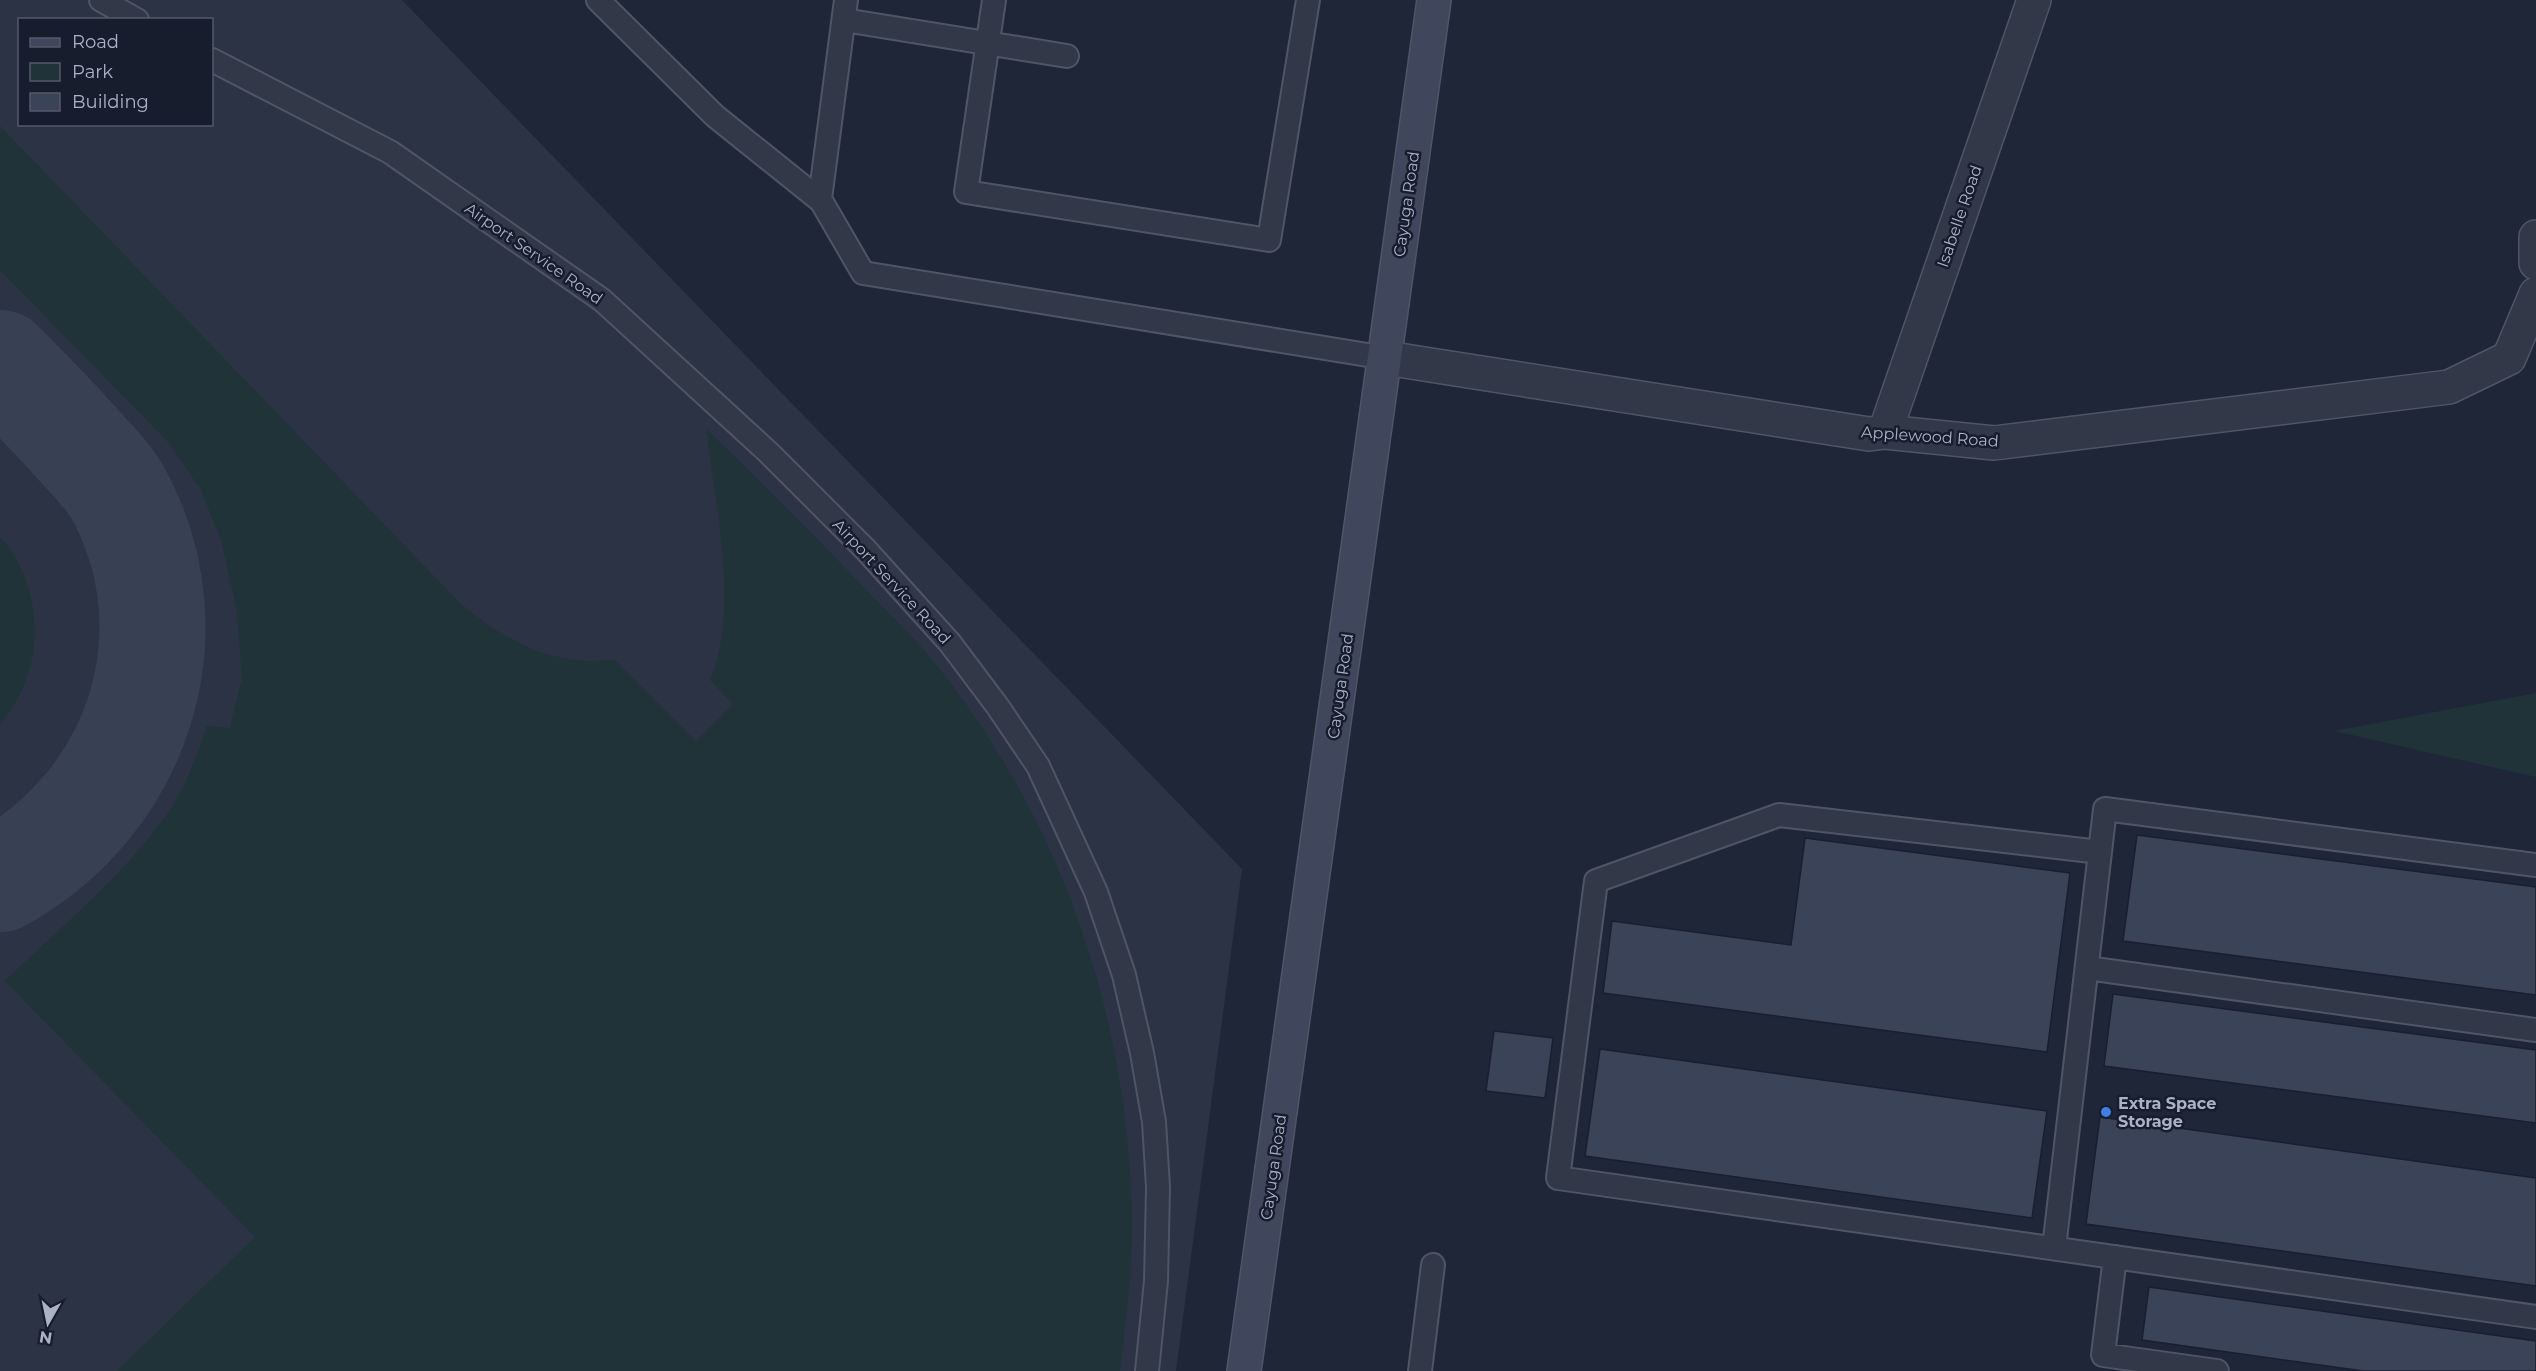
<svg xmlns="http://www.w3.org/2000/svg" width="2536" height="1371" font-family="Montserrat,sans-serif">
  <rect width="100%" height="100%" fill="#1e2638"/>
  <path fill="#2c3345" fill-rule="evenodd" d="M 0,0 L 402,0 L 1242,869 L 1176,1371 L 0,1371 ZM 20,20 L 212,20 L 212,124 L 20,124 Z"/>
  <path fill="#203339" d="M 0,126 L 461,604 C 495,632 533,656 577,660 C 590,662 603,660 615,660 L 696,741 L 733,704 L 710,680 C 740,611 715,502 706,429 C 763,483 817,538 871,595 C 892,617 915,638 934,662 C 1061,820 1127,1012 1132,1214 C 1133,1267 1126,1319 1120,1371 L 117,1371 L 255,1237 L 5,981 C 61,927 123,876 168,813 C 186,787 197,755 207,726 L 230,728 L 242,678 L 237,613 L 222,543 L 201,490 L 169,443 L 0,270 Z
    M 0,537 C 37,576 44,642 22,690 C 16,702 8,714 0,725 Z
    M 2536,693 L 2536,777 L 2334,731 Z"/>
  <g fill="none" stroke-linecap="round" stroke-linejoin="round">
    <path stroke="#384054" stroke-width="106" d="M 0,363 C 28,391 56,419 82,449 C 95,463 110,478 119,495 C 194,635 138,803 0,879"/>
  </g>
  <path fill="#3a4358" stroke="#1a1f2f" stroke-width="1.5" d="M 2137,835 L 2536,887 L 2536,995 L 2123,941 Z
    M 1805,838 L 2070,873 L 2047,1052 L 1603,993 L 1612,921 L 1791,945 Z
    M 2113,994 L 2536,1050 L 2536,1123 L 2104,1066 Z
    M 1494,1031 L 1553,1038 L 1545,1098 L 1486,1091 Z
    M 1600,1049 L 2047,1111 L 2032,1218 L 1585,1156 Z
    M 2100,1117 L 2536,1178 L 2536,1286 L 2086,1224 Z
    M 2149,1287 L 2536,1341 L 2536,1371 L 2363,1371 L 2142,1340 Z"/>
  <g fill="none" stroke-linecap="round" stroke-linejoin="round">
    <defs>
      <path id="lane" d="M 101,0 L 137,20
        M 598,0 L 715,116 L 821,201
        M 846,0 L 820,199 L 863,273 L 1386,358
        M 994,0 L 966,192 L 1269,240 L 1308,0
        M 844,20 L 1067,56
        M 212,60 L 390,152 L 602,300 L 769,453 L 866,550 L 950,643 L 998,707 L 1038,766 L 1096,892 L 1124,975 L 1142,1053 L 1154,1122 L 1158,1187 L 1156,1281 L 1147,1371
        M 2100,852 L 1779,815 L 1596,881 L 1558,1178 L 2536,1317
        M 2087,968 L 2536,1030
        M 2054,1248 L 2105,809 L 2536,865
        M 2115,1257 L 2103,1355 L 2217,1371
        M 1420,1371 L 1433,1265"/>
      <path id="street" d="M 2536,237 L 2536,263
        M 1386,358 L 1869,434 L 1885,432 L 1994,443 L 2449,387 L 2509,358 L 2536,294
        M 1885,432 L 2034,0"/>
      <path id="secondary" d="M 1244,1371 L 1434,0"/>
    </defs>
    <use href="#lane" stroke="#505566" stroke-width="26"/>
    <use href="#street" stroke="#505566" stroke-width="36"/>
    <use href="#secondary" stroke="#505566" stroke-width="36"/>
    <use href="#lane" stroke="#323848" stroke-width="22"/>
    <use href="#street" stroke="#323848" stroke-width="33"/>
    <use href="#secondary" stroke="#40465c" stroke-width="33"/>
  </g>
  <circle fill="#3f7fe0" stroke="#181d2d" stroke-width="2" cx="2106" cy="1112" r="6"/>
  <g text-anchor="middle" stroke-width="5" stroke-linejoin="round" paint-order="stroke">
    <g font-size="16" fill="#acb2c5" stroke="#181d2d">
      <text transform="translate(1406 204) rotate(-82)" y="6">Cayuga Road</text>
      <text transform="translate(1959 216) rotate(-71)" y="6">Isabelle Road</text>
      <text transform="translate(534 253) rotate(35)" y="6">Airport Service Road</text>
      <text transform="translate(1930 436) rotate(4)" y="6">Applewood Road</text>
      <text transform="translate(892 581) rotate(47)" y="6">Airport Service Road</text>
      <text transform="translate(1340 686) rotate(-82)" y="6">Cayuga Road</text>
      <text transform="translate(1273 1167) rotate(-82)" y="6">Cayuga Road</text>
    </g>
    <g font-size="16" font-weight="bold" fill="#acb2c5" stroke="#181d2d" text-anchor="start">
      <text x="2118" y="1109">Extra Space<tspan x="2118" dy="18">Storage</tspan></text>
    </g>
  </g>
  <rect x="18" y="18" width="195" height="108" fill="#181d2d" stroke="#53596a" stroke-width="1.5"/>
  <rect x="30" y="38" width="30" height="9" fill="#40465c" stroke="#53596a" stroke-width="1.5"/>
  <text x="72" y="48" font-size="18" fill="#acb2c5">Road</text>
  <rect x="30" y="63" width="30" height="18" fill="#203339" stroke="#53596a" stroke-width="1.5"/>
  <text x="72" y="78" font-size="18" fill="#acb2c5">Park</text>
  <rect x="30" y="93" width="30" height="18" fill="#3a4358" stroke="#53596a" stroke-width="1.5"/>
  <text x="72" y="108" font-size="18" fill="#acb2c5">Building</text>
  <g transform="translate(48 1323) rotate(189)" stroke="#181d2d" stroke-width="4.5" paint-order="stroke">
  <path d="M0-4.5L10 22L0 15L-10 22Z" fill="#acb2c5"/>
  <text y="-9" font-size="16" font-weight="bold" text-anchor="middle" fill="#acb2c5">N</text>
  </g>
</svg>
